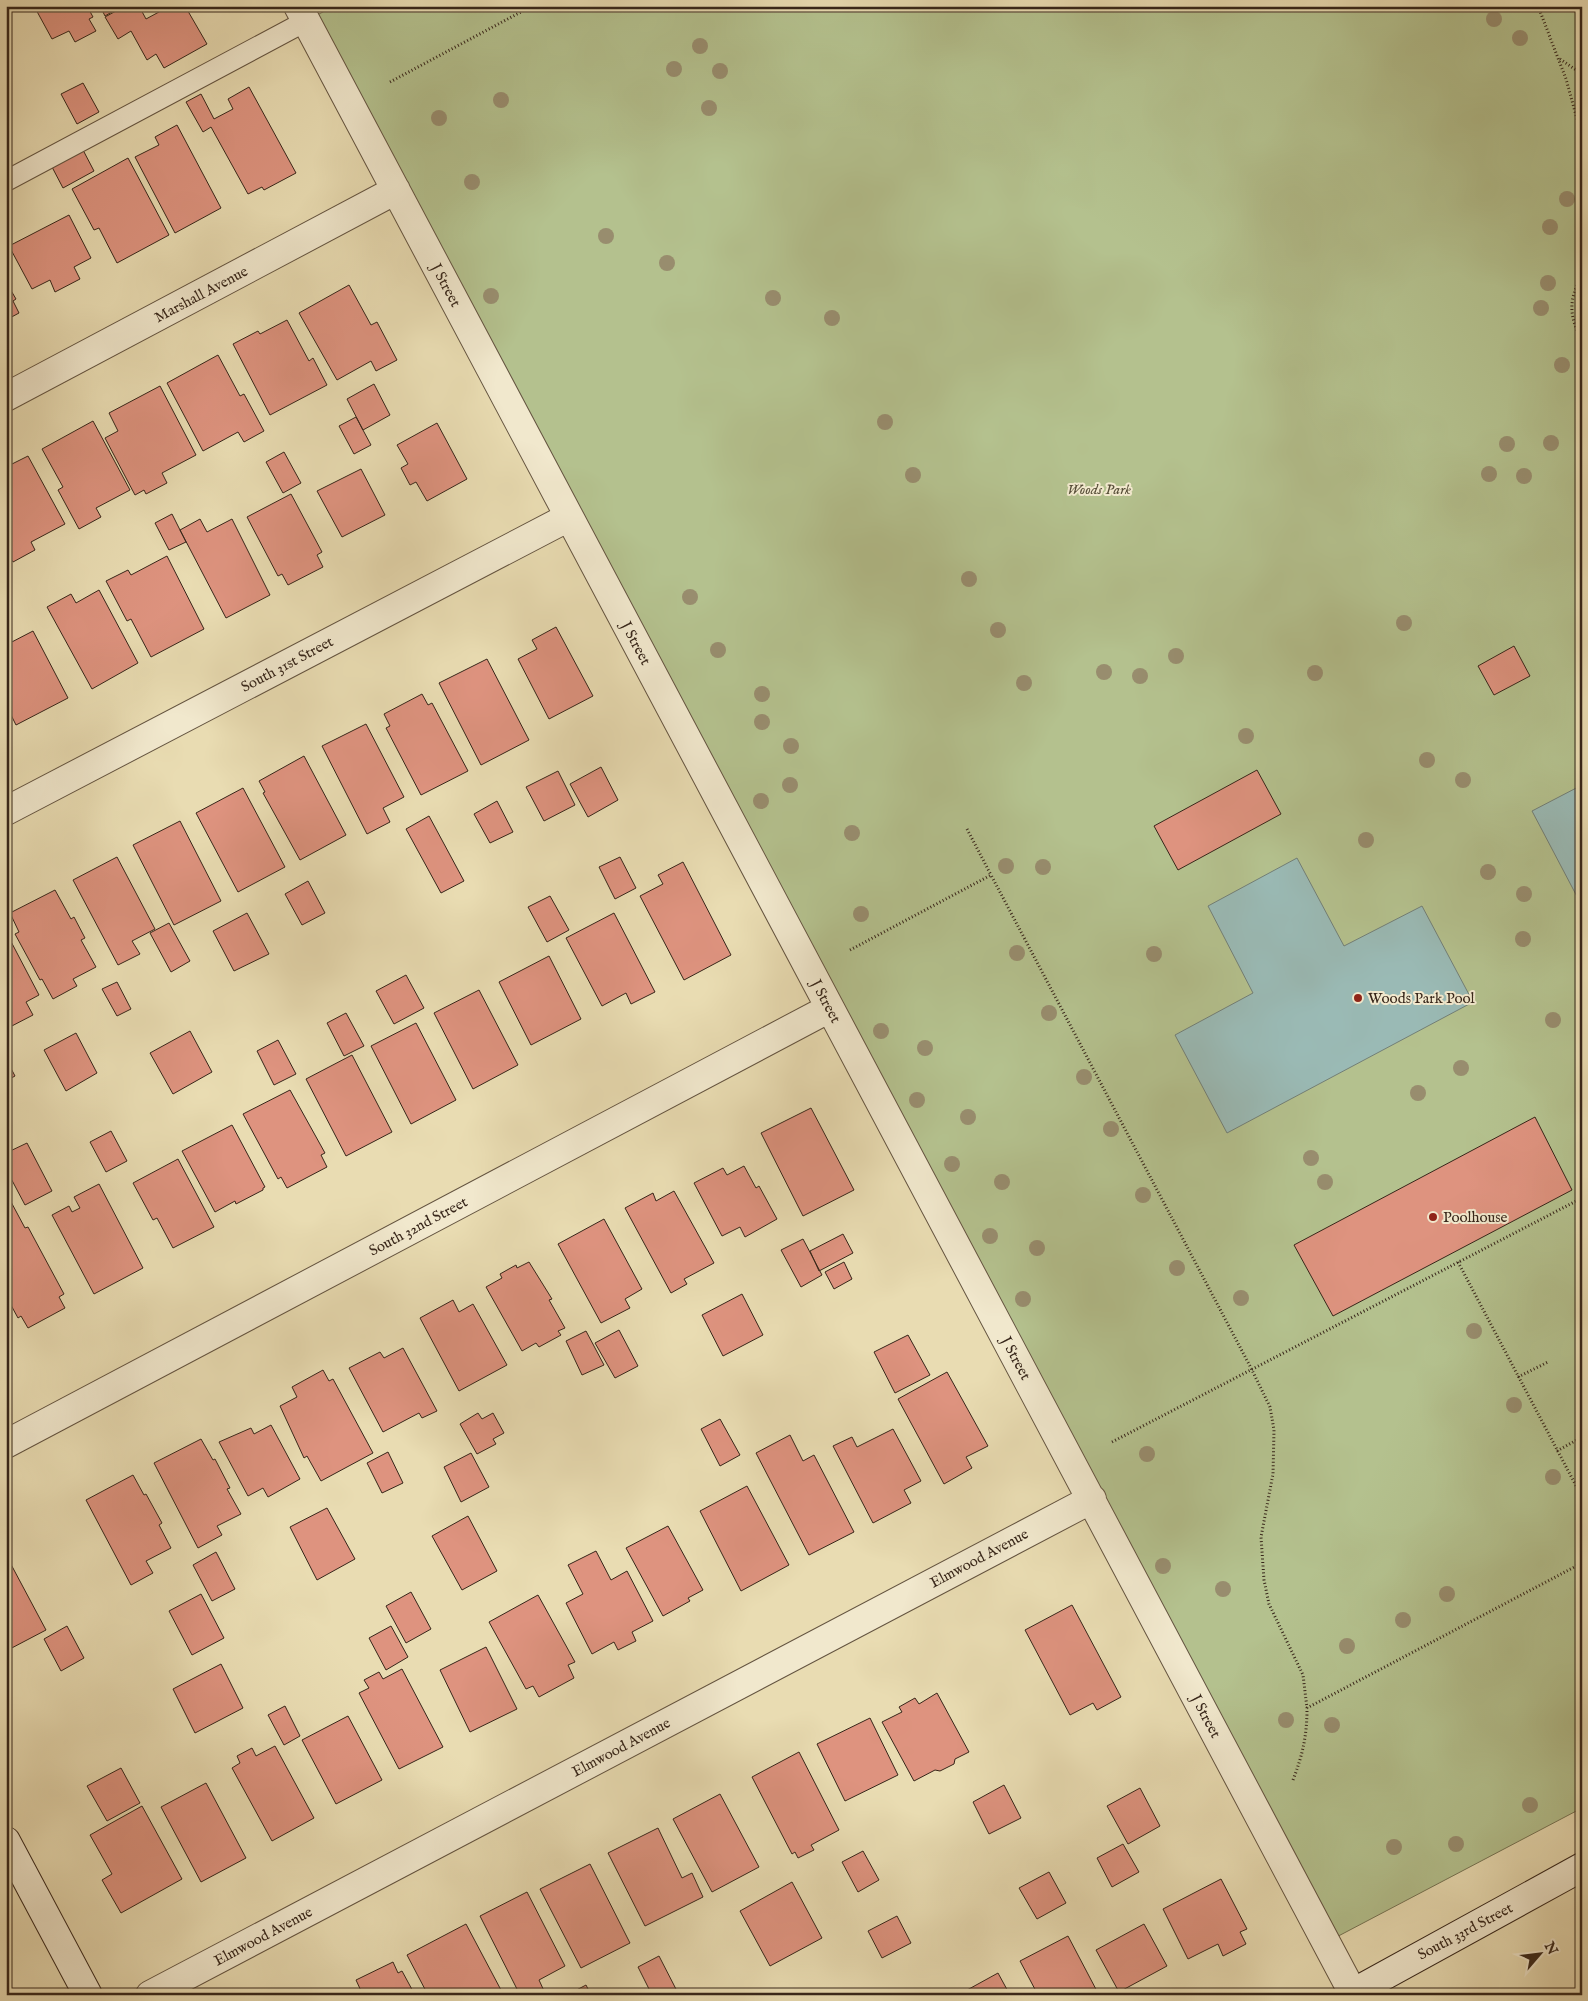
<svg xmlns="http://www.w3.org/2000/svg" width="1588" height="2001" font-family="'IM FELL English',serif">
  <rect width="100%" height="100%" fill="#e9dcb2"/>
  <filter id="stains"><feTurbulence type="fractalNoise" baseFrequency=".004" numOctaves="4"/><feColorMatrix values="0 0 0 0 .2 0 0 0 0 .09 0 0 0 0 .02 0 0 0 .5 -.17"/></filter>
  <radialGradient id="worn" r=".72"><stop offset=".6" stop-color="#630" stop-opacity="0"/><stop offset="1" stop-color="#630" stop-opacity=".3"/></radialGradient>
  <path fill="#b4c18e" stroke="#767454" d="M 334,6 L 1582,6 L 1582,1808 L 1327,1942 L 306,21 Z"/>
  <path fill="#9abab5" stroke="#727f77" d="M 1582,785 L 1582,906 L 1532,811 Z
    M 1297,858 L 1344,946 L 1422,906 L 1473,1002 L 1227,1133 L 1175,1035 L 1253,993 L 1208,906 Z"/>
  <path fill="#de937f" stroke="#37261a" d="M 34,6 L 87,6 L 93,17 L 89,19 L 96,31 L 75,42 L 69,31 L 52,39 Z
    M 100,6 L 122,6 L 105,16 Z
    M 125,6 L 139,6 L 146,19 L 170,6 L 185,6 L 207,44 L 164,68 L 156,54 L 147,60 L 131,31 L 118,39 L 105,17 Z
    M 83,83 L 99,112 L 77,124 L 61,94 Z
    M 249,87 L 296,173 L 264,190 L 262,187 L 248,194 L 211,127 L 203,132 L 186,102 L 201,94 L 214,119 L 233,109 L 228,99 Z
    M 177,125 L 221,208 L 175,233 L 135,157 L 159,145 L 155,137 Z
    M 83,150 L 94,171 L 63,188 L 52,167 Z
    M 128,158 L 169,235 L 117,263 L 99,228 L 94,230 L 72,189 Z
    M 69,215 L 91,258 L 74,267 L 80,279 L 55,292 L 50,280 L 32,289 L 9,246 Z
    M 6,282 L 16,299 L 13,301 L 19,313 L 6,320 Z
    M 349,285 L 371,325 L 377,322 L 397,360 L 376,371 L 371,361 L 337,380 L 299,313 Z
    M 287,320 L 309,361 L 313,358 L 327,385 L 270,415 L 233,344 L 258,331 L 260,334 Z
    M 218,355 L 240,396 L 244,394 L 264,431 L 244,442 L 238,432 L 203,451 L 167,383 Z
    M 374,384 L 390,415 L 363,430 L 347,399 Z
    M 160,386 L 196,455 L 162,473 L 167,483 L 146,494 L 144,490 L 135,495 L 105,438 L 118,431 L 109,413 Z
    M 356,417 L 371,445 L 354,454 L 339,426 Z
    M 93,421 L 130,490 L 96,508 L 101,517 L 79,529 L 58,490 L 63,487 L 42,449 Z
    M 437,423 L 467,479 L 427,501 L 416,482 L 410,485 L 401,468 L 408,464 L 397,445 Z
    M 284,452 L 301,483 L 283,493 L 266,462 Z
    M 28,456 L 65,524 L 31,542 L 35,550 L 13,562 L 6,551 L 6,467 Z
    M 361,469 L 385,515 L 342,537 L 317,491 Z
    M 291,494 L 322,552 L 317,555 L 323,567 L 288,585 L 282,574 L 278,576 L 247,517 Z
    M 172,514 L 186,542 L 169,550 L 155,523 Z
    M 200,519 L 207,532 L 232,519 L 270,595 L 226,618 L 180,530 Z
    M 167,556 L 204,629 L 151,657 L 131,619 L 127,621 L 106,581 L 128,570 L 131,575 Z
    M 99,590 L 138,663 L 92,689 L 47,607 L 71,594 L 76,603 Z
    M 556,627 L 593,696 L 549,719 L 518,659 L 537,649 L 532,640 Z
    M 33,631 L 68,698 L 16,725 L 6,705 L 6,645 Z
    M 1514,646 L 1530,676 L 1494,695 L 1478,666 Z
    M 487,659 L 529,740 L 481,765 L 439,683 Z
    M 422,694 L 428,705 L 432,703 L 468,771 L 421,795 L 386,728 L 390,726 L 384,714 Z
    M 366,724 L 404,797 L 383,808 L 390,822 L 367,834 L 322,746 Z
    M 304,756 L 346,835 L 300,860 L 263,793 L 265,792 L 259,781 Z
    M 601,767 L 618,800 L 588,817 L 570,784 Z
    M 1257,770 L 1281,814 L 1178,870 L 1154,826 Z
    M 558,771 L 575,805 L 544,821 L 526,787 Z
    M 243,788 L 285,867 L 238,892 L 196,813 Z
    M 497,801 L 513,832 L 490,843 L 474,814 Z
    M 429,816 L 464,881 L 441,893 L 406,829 Z
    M 180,821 L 221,901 L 174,925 L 133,845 Z
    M 117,857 L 155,929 L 132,941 L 140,954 L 118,965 L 73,880 Z
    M 620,857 L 636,888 L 615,899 L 599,867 Z
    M 683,862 L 731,955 L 684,980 L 640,896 L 663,884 L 658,875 Z
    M 308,881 L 325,913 L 302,925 L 285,894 Z
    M 55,890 L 71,919 L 74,917 L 85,938 L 81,940 L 96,967 L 73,979 L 77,986 L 53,999 L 42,979 L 40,980 L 15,934 L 19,932 L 10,913 Z
    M 550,896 L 569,930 L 547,942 L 528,907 Z
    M 247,913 L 269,954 L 234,971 L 213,931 Z
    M 614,913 L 655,992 L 631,1004 L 626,993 L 602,1006 L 566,938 Z
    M 169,923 L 190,961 L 171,972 L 150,933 Z
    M 6,932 L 39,995 L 26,1002 L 33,1015 L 6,1029 Z
    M 549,956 L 581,1019 L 531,1045 L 499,982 Z
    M 406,975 L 424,1008 L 394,1024 L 376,991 Z
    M 117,982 L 131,1009 L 117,1016 L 102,989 Z
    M 479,990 L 518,1065 L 473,1089 L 434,1013 Z
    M 346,1013 L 364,1046 L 344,1056 L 327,1023 Z
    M 416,1023 L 456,1100 L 411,1124 L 371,1046 Z
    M 190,1031 L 212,1072 L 173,1094 L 150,1053 Z
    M 76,1033 L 97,1073 L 66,1091 L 44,1050 Z
    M 278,1040 L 296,1074 L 274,1085 L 257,1051 Z
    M 352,1055 L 392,1132 L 346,1156 L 306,1079 Z
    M 6,1059 L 15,1076 L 6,1081 Z
    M 290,1090 L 325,1153 L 321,1155 L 327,1167 L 287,1188 L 281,1177 L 278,1179 L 243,1114 Z
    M 811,1108 L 854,1190 L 803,1216 L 761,1133 Z
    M 1535,1117 L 1572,1190 L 1333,1316 L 1294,1245 Z
    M 232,1125 L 265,1187 L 263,1188 L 263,1190 L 236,1204 L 235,1201 L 215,1212 L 182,1151 Z
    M 111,1131 L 127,1161 L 106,1172 L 90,1142 Z
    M 27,1143 L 52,1191 L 25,1205 L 6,1169 L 6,1153 Z
    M 178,1159 L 214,1227 L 173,1248 L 157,1218 L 153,1220 L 133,1183 Z
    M 744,1166 L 756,1188 L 759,1186 L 777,1219 L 745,1237 L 740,1227 L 722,1236 L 694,1183 L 723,1168 L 727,1175 Z
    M 99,1184 L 143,1268 L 94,1294 L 52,1215 L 69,1206 L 72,1212 L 80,1208 L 74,1197 Z
    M 674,1191 L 714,1263 L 684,1279 L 687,1284 L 671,1293 L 625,1208 L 653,1193 L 656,1201 Z
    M 10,1200 L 25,1228 L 28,1227 L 64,1294 L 59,1297 L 65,1308 L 28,1328 L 21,1316 L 18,1318 L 6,1296 L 6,1202 Z
    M 604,1219 L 642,1289 L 625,1299 L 630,1308 L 601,1323 L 558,1244 Z
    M 843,1234 L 853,1253 L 819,1271 L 810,1251 Z
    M 803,1239 L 822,1275 L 801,1287 L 781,1250 Z
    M 529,1262 L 552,1299 L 549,1300 L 565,1328 L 558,1331 L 561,1335 L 539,1347 L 536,1343 L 522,1351 L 486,1287 L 502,1278 L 500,1274 L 516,1265 L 517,1268 Z
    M 844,1262 L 852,1279 L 834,1289 L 825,1272 Z
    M 742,1294 L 763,1335 L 723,1356 L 702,1315 Z
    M 453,1300 L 459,1312 L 473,1304 L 507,1365 L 459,1391 L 420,1318 Z
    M 619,1330 L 638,1366 L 615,1378 L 595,1343 Z
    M 586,1331 L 604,1365 L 582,1375 L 566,1341 Z
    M 908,1335 L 930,1375 L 895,1393 L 874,1352 Z
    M 403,1348 L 437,1411 L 422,1418 L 419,1413 L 383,1432 L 349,1368 L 380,1352 L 384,1358 Z
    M 323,1370 L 329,1381 L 333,1379 L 373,1453 L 321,1481 L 307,1456 L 304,1458 L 280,1406 L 297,1397 L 292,1387 Z
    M 947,1372 L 988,1446 L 966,1457 L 972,1468 L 944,1484 L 898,1399 Z
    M 478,1413 L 482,1419 L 493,1413 L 504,1433 L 493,1439 L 496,1444 L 477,1454 L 460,1424 Z
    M 720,1419 L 740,1455 L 720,1466 L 701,1429 Z
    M 271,1425 L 300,1479 L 268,1497 L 263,1488 L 248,1496 L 219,1442 L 251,1428 L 254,1434 Z
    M 893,1429 L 921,1481 L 904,1490 L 911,1503 L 873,1523 L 833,1446 L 852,1437 L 857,1447 Z
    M 790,1435 L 803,1461 L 814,1455 L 854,1532 L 809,1555 L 756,1453 Z
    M 201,1439 L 213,1460 L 215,1459 L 230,1488 L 227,1489 L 241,1514 L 217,1526 L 222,1535 L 198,1548 L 154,1463 Z
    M 388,1452 L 403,1483 L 382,1493 L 367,1463 Z
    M 471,1453 L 489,1487 L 461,1502 L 444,1467 Z
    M 133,1475 L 144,1495 L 146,1494 L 162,1523 L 159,1525 L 171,1548 L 146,1561 L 153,1573 L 131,1585 L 86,1500 Z
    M 747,1486 L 789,1565 L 741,1591 L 700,1511 Z
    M 327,1508 L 355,1559 L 317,1580 L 290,1527 Z
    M 468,1516 L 497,1571 L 462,1590 L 432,1536 Z
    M 668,1526 L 703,1590 L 688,1598 L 690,1601 L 663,1616 L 626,1548 Z
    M 596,1551 L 611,1580 L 627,1571 L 653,1621 L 632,1632 L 636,1641 L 618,1650 L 614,1642 L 592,1654 L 566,1603 L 583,1594 L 568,1565 Z
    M 216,1552 L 235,1589 L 212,1601 L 193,1565 Z
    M 6,1555 L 46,1630 L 6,1651 Z
    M 411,1592 L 431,1629 L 406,1643 L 386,1606 Z
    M 201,1594 L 224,1638 L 192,1655 L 169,1611 Z
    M 538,1595 L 575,1662 L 568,1665 L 574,1678 L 539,1697 L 533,1686 L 526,1689 L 489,1622 Z
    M 1072,1605 L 1121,1697 L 1097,1710 L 1093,1703 L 1070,1715 L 1025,1630 Z
    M 67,1626 L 84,1658 L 61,1671 L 44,1639 Z
    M 391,1626 L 408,1657 L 386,1670 L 369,1638 Z
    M 486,1647 L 517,1709 L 470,1732 L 440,1670 Z
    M 221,1664 L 243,1708 L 195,1733 L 173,1689 Z
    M 402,1669 L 443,1747 L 399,1769 L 359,1693 L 369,1688 L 364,1680 L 379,1672 L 383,1679 Z
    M 937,1693 L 969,1752 L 955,1759 L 954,1764 L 940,1771 L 935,1770 L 914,1781 L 882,1722 L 902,1712 L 899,1707 L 915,1698 L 919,1704 Z
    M 285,1706 L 300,1736 L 284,1745 L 268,1715 Z
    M 348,1716 L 382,1780 L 336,1804 L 302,1740 Z
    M 870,1718 L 898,1775 L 845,1801 L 817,1744 Z
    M 275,1746 L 314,1818 L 272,1841 L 232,1768 L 240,1763 L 237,1756 L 252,1748 L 256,1756 Z
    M 799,1752 L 839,1830 L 811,1845 L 814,1850 L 798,1858 L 795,1852 L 792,1854 L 752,1777 Z
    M 121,1768 L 140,1803 L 107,1821 L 87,1786 Z
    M 206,1783 L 246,1858 L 201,1882 L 161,1807 Z
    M 1004,1785 L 1021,1818 L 989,1834 L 973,1802 Z
    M 1140,1788 L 1160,1826 L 1128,1844 L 1107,1806 Z
    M 720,1794 L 759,1867 L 712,1892 L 673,1819 Z
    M 142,1806 L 182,1879 L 121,1913 L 102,1880 L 112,1874 L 90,1835 Z
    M 658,1828 L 682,1878 L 692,1873 L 703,1897 L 645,1926 L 608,1853 Z
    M 1123,1844 L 1139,1872 L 1112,1887 L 1097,1858 Z
    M 863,1851 L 879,1880 L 858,1892 L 842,1862 Z
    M 590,1864 L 630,1943 L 581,1968 L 540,1889 Z
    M 1049,1872 L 1066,1903 L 1037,1919 L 1019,1888 Z
    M 1221,1879 L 1247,1929 L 1240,1932 L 1246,1944 L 1223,1956 L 1218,1944 L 1188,1959 L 1163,1909 Z
    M 792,1882 L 822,1938 L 770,1966 L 740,1911 Z
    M 527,1892 L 565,1966 L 539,1980 L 545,1993 L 541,1995 L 520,1995 L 480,1916 Z
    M 897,1916 L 911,1943 L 882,1958 L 868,1931 Z
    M 466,1924 L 501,1990 L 492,1995 L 428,1995 L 407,1955 Z
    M 1144,1924 L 1167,1966 L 1119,1992 L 1096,1950 Z
    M 1068,1936 L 1099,1995 L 1038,1995 L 1020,1961 Z
    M 659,1956 L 678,1993 L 675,1995 L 652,1995 L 638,1967 Z
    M 393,1962 L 398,1973 L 402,1971 L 415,1995 L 360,1995 L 362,1993 L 356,1980 Z
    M 998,1973 L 1010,1995 L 958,1995 Z
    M 586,1985 L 591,1995 L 567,1995 Z"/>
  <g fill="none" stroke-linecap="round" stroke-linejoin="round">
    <defs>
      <path id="lane" d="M 6,181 L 306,21"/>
      <path id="street" d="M 298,6 L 1354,1995
        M 6,397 L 396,190
        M 6,811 L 569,517
        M 6,1444 L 830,1008
        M 150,1995 L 1092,1499"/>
      <path id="secondary" d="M 6,1841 L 88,1995
        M 1349,1995 L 1582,1867"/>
    </defs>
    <use href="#lane" stroke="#645440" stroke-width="22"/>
    <use href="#street" stroke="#645440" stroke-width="30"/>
    <use href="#secondary" stroke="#37261a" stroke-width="30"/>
    <path stroke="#37261a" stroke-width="3" stroke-dasharray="1 2.5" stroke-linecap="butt" d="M 1538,6 L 1566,79 L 1582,137
      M 1560,59 L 1582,74
      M 390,82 L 532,6
      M 1582,276 C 1568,300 1569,316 1582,341
      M 967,829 L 991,875
      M 850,950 L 991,875 L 1251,1368 L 1270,1407 L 1274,1430 L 1273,1474 L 1261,1537 L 1264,1580 L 1269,1604 L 1303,1675 L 1307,1708
      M 1458,1262 L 1582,1497
      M 1518,1377 L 1548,1362
      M 1112,1442 L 1582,1198
      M 1557,1451 L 1582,1437
      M 1293,1780 C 1303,1754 1307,1735 1307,1708 L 1582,1563"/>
    <use href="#lane" stroke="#f1e8cd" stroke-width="20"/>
    <use href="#street" stroke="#f1e8cd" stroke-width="28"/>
    <use href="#secondary" stroke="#f1e8cd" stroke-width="28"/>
  </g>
  <g fill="#988d6e">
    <circle cx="1494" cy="19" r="8"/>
    <circle cx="1520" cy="38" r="8"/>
    <circle cx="700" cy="46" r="8"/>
    <circle cx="674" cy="69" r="8"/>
    <circle cx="720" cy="71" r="8"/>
    <circle cx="501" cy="100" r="8"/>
    <circle cx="709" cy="108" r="8"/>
    <circle cx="439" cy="118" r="8"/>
    <circle cx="472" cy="182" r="8"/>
    <circle cx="1567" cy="199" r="8"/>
    <circle cx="1550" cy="227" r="8"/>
    <circle cx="606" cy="236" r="8"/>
    <circle cx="667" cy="263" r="8"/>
    <circle cx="1548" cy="283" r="8"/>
    <circle cx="491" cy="296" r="8"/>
    <circle cx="773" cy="298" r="8"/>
    <circle cx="1541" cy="308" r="8"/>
    <circle cx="832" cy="318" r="8"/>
    <circle cx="1562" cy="365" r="8"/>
    <circle cx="885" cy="422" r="8"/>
    <circle cx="1551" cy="443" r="8"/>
    <circle cx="1507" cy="444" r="8"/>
    <circle cx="1489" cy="474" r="8"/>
    <circle cx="913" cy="475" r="8"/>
    <circle cx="1524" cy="476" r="8"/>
    <circle cx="969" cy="579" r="8"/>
    <circle cx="690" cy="597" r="8"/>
    <circle cx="1404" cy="623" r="8"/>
    <circle cx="998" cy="630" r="8"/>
    <circle cx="718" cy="650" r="8"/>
    <circle cx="1176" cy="656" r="8"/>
    <circle cx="1104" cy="672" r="8"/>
    <circle cx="1315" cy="673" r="8"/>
    <circle cx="1140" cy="676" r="8"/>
    <circle cx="1024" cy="683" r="8"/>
    <circle cx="762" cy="694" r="8"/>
    <circle cx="762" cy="722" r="8"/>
    <circle cx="1246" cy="736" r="8"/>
    <circle cx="791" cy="746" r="8"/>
    <circle cx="1427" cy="760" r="8"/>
    <circle cx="1463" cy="780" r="8"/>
    <circle cx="790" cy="785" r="8"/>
    <circle cx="761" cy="801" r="8"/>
    <circle cx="852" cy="833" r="8"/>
    <circle cx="1366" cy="840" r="8"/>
    <circle cx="1006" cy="866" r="8"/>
    <circle cx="1043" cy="867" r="8"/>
    <circle cx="1488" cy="872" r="8"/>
    <circle cx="1524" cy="894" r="8"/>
    <circle cx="861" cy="914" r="8"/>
    <circle cx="1523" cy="939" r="8"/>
    <circle cx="1017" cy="953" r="8"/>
    <circle cx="1154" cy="954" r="8"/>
    <circle cx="1049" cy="1013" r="8"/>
    <circle cx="1553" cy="1020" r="8"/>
    <circle cx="881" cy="1031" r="8"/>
    <circle cx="925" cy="1048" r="8"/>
    <circle cx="1461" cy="1068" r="8"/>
    <circle cx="1084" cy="1077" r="8"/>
    <circle cx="1418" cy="1093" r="8"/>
    <circle cx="917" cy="1100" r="8"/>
    <circle cx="968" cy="1117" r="8"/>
    <circle cx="1111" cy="1129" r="8"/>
    <circle cx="1311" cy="1158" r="8"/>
    <circle cx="952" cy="1164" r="8"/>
    <circle cx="1002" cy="1182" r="8"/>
    <circle cx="1325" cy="1182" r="8"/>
    <circle cx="1143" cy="1195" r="8"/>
    <circle cx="990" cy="1236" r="8"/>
    <circle cx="1037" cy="1248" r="8"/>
    <circle cx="1177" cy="1268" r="8"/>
    <circle cx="1241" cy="1298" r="8"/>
    <circle cx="1023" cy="1299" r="8"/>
    <circle cx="1474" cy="1331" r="8"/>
    <circle cx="1514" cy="1405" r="8"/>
    <circle cx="1147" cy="1454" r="8"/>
    <circle cx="1553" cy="1477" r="8"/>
    <circle cx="1163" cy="1566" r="8"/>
    <circle cx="1223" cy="1589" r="8"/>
    <circle cx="1447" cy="1594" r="8"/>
    <circle cx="1403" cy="1620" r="8"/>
    <circle cx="1347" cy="1646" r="8"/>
    <circle cx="1286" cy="1720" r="8"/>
    <circle cx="1332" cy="1725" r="8"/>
    <circle cx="1530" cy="1805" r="8"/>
    <circle cx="1456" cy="1844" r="8"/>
    <circle cx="1394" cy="1847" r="8"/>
  </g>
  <g fill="#8f2418" stroke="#f1e8cd" stroke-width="2">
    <circle cx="1358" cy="998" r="5"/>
    <circle cx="1433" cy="1217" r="5"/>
  </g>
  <g text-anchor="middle" stroke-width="4" stroke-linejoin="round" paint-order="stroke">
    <g font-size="15" fill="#37261a" stroke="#f1e8cd">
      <text transform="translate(446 285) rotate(62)" y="5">J Street</text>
      <text transform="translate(201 294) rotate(-28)" y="5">Marshall Avenue</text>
      <text transform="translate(636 643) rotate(62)" y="5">J Street</text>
      <text transform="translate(287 664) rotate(-28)" y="5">South 31st Street</text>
      <text transform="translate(826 1001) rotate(62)" y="5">J Street</text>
      <text transform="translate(418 1226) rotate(-28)" y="5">South 32nd Street</text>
      <text transform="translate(1016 1358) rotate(62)" y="5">J Street</text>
      <text transform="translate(979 1558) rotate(-28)" y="5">Elmwood Avenue</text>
      <text transform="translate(1206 1716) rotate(62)" y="5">J Street</text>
      <text transform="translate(621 1747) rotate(-28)" y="5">Elmwood Avenue</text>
      <text transform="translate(1465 1931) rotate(-28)" y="5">South 33rd Street</text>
      <text transform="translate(263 1936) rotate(-28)" y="5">Elmwood Avenue</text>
    </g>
    <g font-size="15" font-style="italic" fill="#564d37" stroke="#f1e8cd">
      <text x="1099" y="494">Woods Park</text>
    </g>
    <g font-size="15" fill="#37261a" stroke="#f1e8cd" text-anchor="start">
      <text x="1368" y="1003">Woods Park Pool</text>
      <text x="1443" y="1222">Poolhouse</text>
    </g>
  </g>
  <rect width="1588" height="2001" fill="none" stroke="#e9dcb2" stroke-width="25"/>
  <rect x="8" y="8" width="1573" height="1986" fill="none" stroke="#37261a" stroke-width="2.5"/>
  <rect x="12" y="12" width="1563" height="1976" fill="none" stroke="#37261a"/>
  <g transform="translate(1540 1954) rotate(62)" stroke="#f1e8cd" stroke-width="4" paint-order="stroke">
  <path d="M0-4L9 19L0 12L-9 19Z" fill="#37261a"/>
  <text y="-8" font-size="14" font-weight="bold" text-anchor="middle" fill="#37261a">N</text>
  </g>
  <rect width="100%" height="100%" filter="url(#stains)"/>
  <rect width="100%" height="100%" fill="url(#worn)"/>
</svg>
